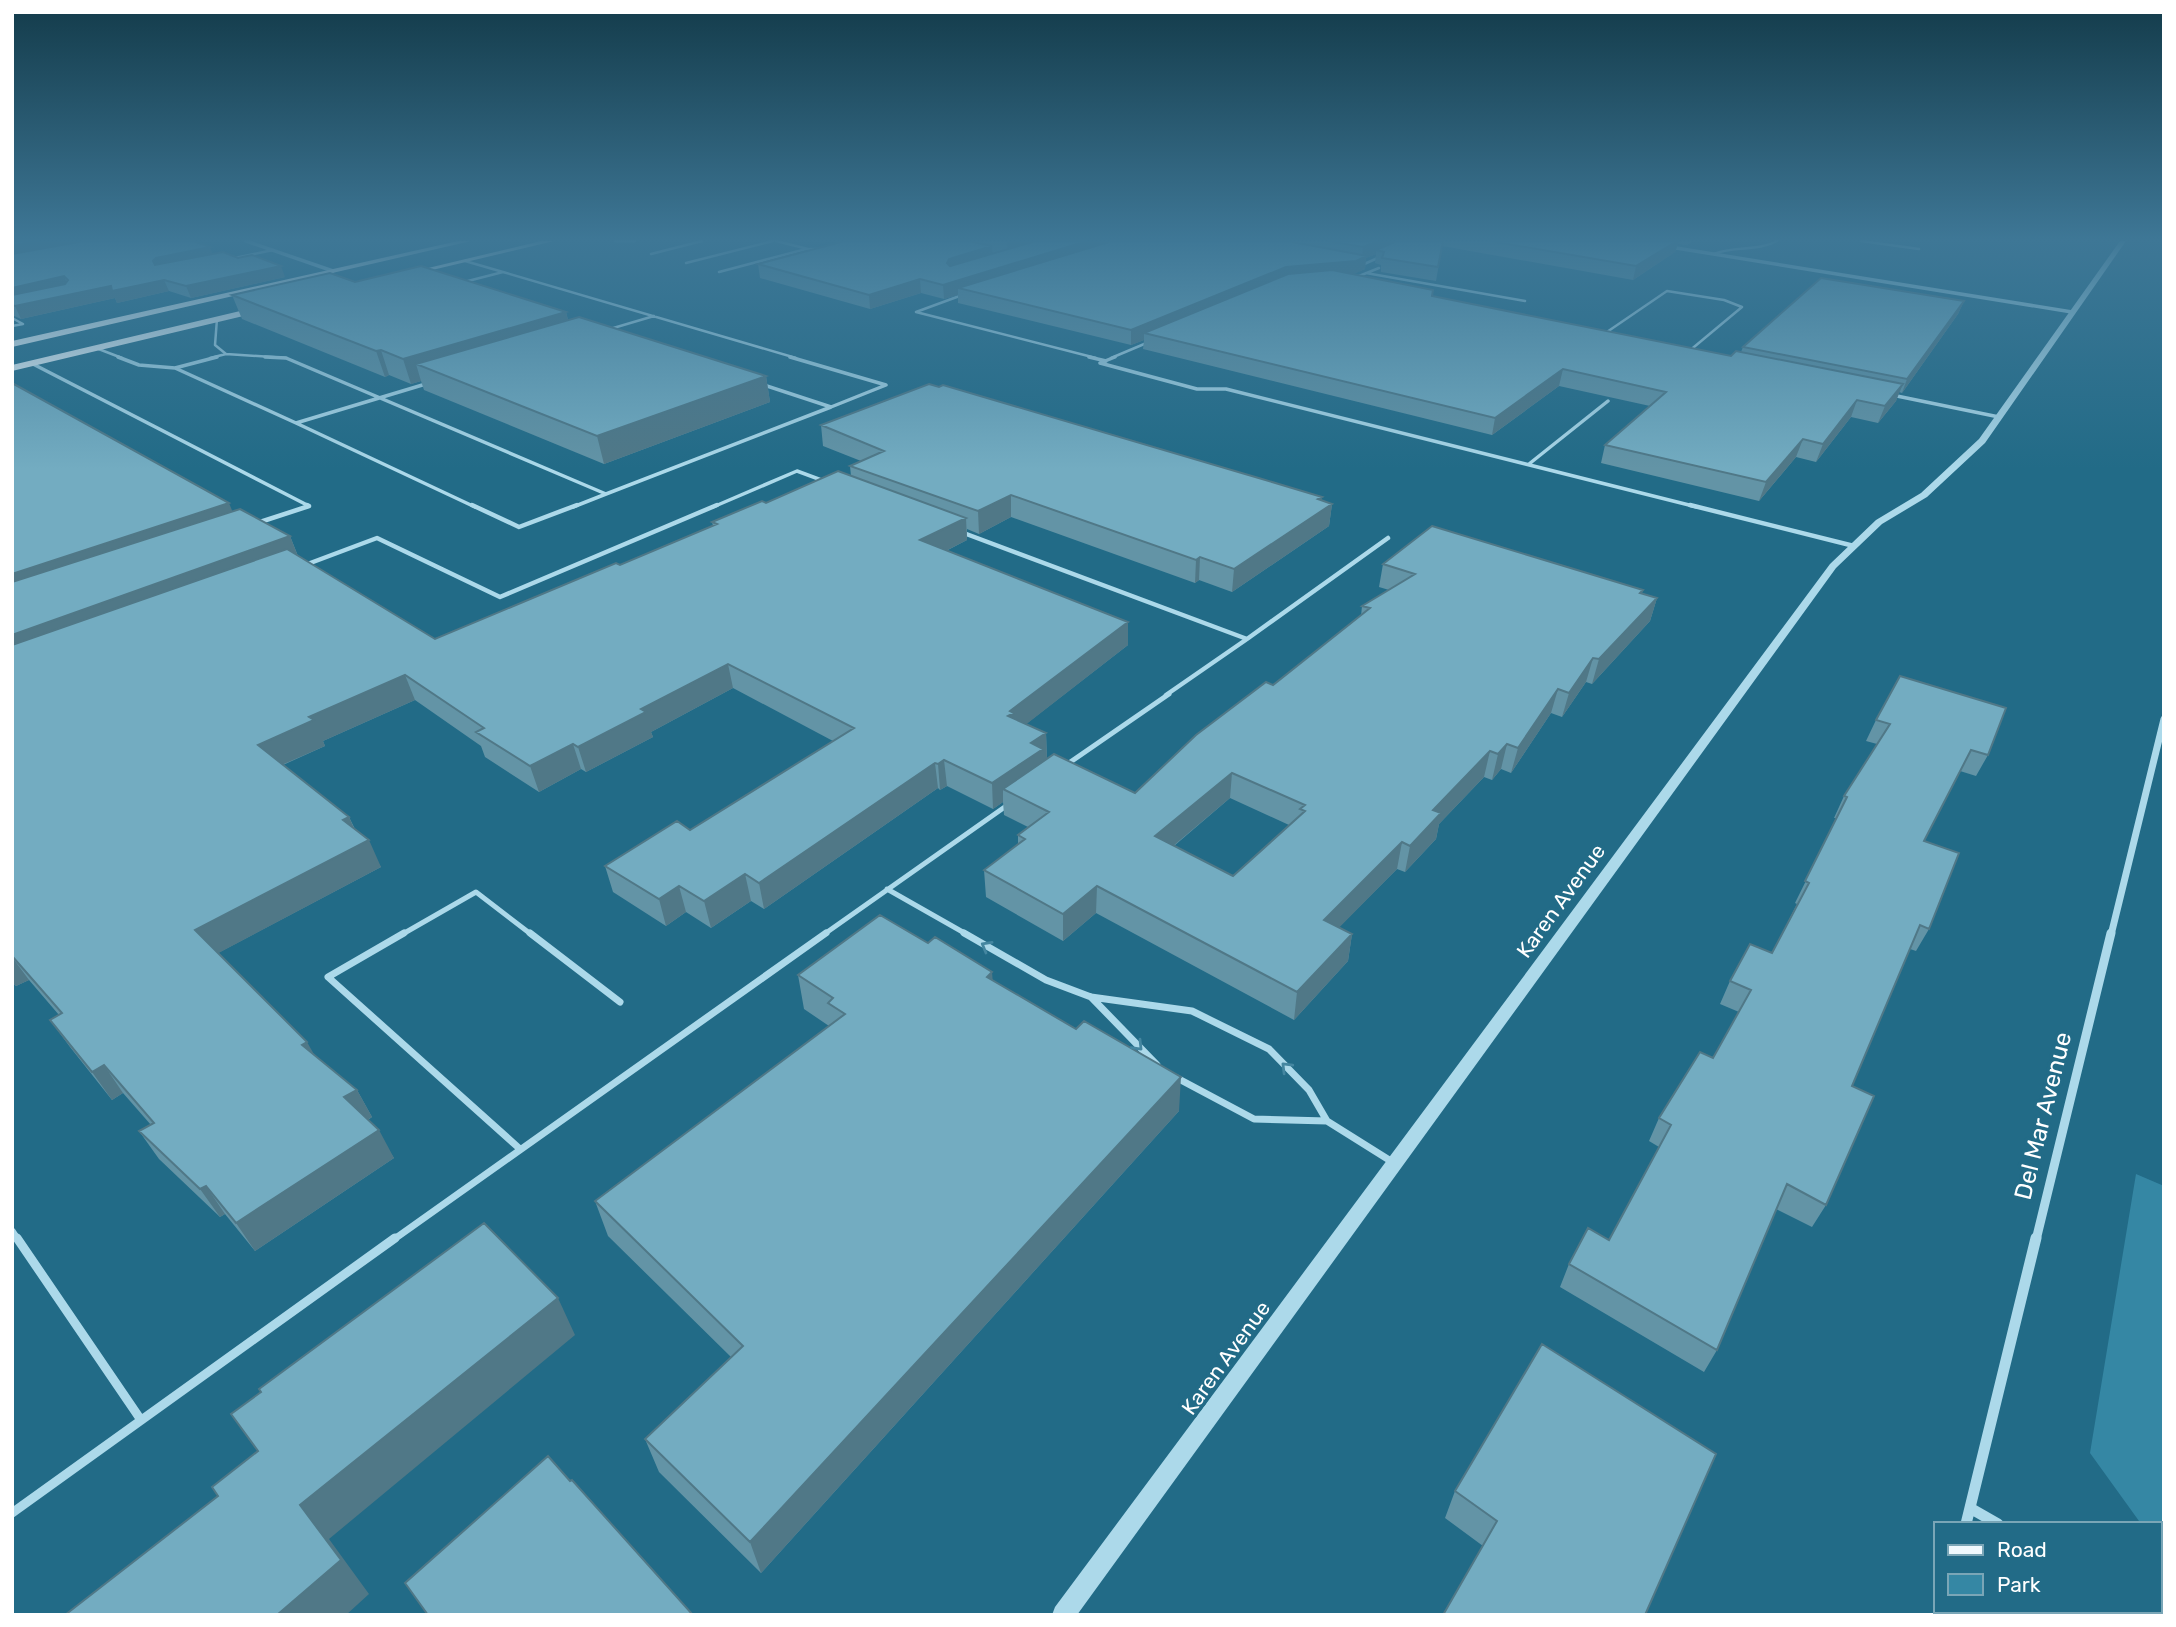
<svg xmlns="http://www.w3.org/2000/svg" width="2176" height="1627" font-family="Rubik,sans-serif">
  <rect width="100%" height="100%" fill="#226b87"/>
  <path fill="#3587a4" d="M 2136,1174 L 2164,1186 L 2164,1535 L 2160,1533 L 2160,1524 L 2139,1521 L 2090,1453 Z"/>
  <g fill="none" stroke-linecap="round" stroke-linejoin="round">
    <path stroke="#acd9ea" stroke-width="2.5" d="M 615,241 L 635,241
      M 776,241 L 808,249 L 820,249
      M 1861,241 L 1919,249
      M 651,254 L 702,241
      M 1714,254 C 1734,245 1757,252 1777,241
      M 230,259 L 273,250
      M 686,263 L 773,241
      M 1362,265 L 1380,257
      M 503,272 L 796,358
      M 719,272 L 806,249
      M 1366,273 L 1525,301
      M 1354,278 L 1379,268
      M 464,282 L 503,272 L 465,261
      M 965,294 L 916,312 L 1096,358
      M 12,318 L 23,324 L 12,326
      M 610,329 L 654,316
      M 1604,334 L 1667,291 L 1724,300 L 1742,307 L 1688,352
      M 96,348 L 122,358
      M 226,354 L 287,358
      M 210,358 L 226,354 L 215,345 L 217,319
      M 1111,358 L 1149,342"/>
    <path stroke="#acd9ea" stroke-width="3.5" d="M 118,357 L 139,365 L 175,368 L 296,423 L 429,383
      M 265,357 L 286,358 L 606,494 L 573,507
      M 1089,357 L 1106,361
      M 1115,357 L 1100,363 L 1197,389 L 1226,389 L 1697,507
      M 31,363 L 309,506 L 307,507
      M 175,368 L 217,357
      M 761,384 L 831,407 L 886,385 L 790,357
      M 1892,395 L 1999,417
      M 296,423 L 475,507
      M 1529,464 L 1608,401
      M 606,494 L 831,407
      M 713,507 L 797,471 L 824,481"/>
    <path stroke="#acd9ea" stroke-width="4.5" d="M 472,505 L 519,527 L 577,505
      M 1690,505 L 1854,546
      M 257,523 L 309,506 L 307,505
      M 961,532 L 1247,639 L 1166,695
      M 305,565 L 377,538 L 500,597 L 717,505
      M 1247,639 L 1388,538"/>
    <path stroke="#acd9ea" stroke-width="5" d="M 1066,765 L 1169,694
      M 887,889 L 968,935
      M 401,935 L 476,892 L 532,935
      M 823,935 L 1009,804"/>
    <path stroke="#acd9ea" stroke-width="7" d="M 404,933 L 328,977 L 520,1149
      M 530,933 L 620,1002
      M 964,933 L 1046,980 L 1091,997 L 1192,1011 L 1269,1049 L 1309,1090 L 1327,1121 L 1394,1163
      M 1091,997 L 1157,1065
      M 1177,1078 L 1254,1119 L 1327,1121
      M 12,1231 L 18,1240
      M 393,1240 L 826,933"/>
    <path stroke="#acd9ea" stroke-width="9" d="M 17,1238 L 141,1420
      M 12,1513 L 395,1238"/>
    <path stroke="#acd9ea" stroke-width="3.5" d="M 246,241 L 333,271
      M 1670,247 L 2072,312"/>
    <path stroke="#acd9ea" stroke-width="7" d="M 2111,935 L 2164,719"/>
    <path stroke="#acd9ea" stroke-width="9" d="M 2036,1240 L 2111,933"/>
    <path stroke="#acd9ea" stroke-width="11" d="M 1970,1508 L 1998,1524
      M 1966,1524 L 2036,1238
      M 2152,1611 L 2158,1615
      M 1944,1615 L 1945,1611"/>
    <path fill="#acd9ea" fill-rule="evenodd" d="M 2120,241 L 2126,241 L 1985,443 L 1927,497 L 1882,524 L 1836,568 L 1077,1615 L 1052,1615 L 1055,1607 L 1830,564 L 1876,520 L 1921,493 L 1979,439 Z"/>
    <path fill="#eff9fe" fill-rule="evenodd" d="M 458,241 L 471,241 L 12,347 L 12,341 Z
      M 541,241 L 554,241 L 407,276 L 403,274 Z
      M 261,306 L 264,311 L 12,371 L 12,365 Z"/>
  </g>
  <path fill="#6394a6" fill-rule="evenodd" d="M 12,241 L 212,254 L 285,277 L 191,298 L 169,291 L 117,303 L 115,298 L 21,319 L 12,315 Z
    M 837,241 L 1694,241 L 1687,245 L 1678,244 L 1675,252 L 1633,280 L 1442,246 L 1436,281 L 1381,272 L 1381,265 L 1375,263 L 1376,254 L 1366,258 L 1365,269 L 1353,274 L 1432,296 L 1731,356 L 1741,352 L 1743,347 L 1964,301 L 1958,314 L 1902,393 L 1899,392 L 1896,401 L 1878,423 L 1851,417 L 1816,462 L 1796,457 L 1759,501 L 1601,463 L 1605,445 L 1650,406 L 1559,386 L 1492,435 L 1143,349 L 1144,340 L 1131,345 L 958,303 L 958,295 L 944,299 L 921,293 L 870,309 L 760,278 L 758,264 L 837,243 Z
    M 355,282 L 566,312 L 568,320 L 766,376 L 770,402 L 604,464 L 424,390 L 421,381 L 411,384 L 389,375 L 385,377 L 242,319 L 232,295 Z
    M 12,383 L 232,512 L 290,536 L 298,556 L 435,639 L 620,565 L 713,526 L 712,522 L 766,503 L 851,476 L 850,466 L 861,461 L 823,446 L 821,425 L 1321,500 L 1332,504 L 1329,526 L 1232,592 L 1199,580 L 1195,583 L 1011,517 L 979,534 L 967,529 L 967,540 L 946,551 L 1128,645 L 1026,724 L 1046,733 L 1047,759 L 1135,793 L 1361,616 L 1362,606 L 1389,590 L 1379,587 L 1383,564 L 1643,590 L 1642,593 L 1657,598 L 1650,621 L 1592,684 L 1586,682 L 1562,717 L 1551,713 L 1511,773 L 1501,769 L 1492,780 L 1484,777 L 1439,824 L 1436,839 L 1405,872 L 1397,869 L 1339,927 L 1352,934 L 1348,961 L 1294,1020 L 1096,913 L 1063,941 L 986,897 L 984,870 L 1018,845 L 1018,835 L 1028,827 L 1004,815 L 1003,802 L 993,809 L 947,786 L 940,790 L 938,788 L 764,909 L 751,901 L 711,928 L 686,912 L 666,926 L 613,892 L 605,866 L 690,830 L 833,741 L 733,688 L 651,732 L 653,737 L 586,772 L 581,769 L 539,792 L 485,757 L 481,746 L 415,700 L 323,741 L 325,746 L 283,765 L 349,817 L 355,829 L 381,867 L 218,953 L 314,1055 L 357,1090 L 372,1117 L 368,1120 L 394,1158 L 255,1251 L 225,1214 L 220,1217 L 159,1159 L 139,1131 L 151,1125 L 123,1093 L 112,1100 L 70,1047 L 50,1020 L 59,1015 L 29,980 L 16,986 L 12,982 ZM 1230,798 L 1289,825 L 1233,876 L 1174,846 Z
    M 1876,720 L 1988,755 L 1976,776 L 1960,771 L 1924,841 L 1929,929 L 1916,951 L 1910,949 L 1852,1086 L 1826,1205 L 1812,1227 L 1776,1209 L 1717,1350 L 1704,1372 L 1560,1287 L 1569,1264 L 1609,1240 L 1659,1147 L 1649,1141 L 1659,1118 L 1713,1058 L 1739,1012 L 1720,1004 L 1730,981 L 1772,953 L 1797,904 L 1795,903 L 1837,818 L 1834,818 L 1844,796 L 1877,744 L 1866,741 Z
    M 928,943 L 993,980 L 1179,1111 L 761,1573 L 659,1472 L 645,1439 L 731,1357 L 608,1236 L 595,1201 L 829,1026 L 804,1009 L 798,975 Z
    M 1455,1491 L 1645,1615 L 1483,1546 L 1445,1518 Z"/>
  <path fill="#507887" d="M 37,241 L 100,241 L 12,257 L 12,245 Z
    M 819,241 L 837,241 L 820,243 Z
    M 1011,241 L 1035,241 L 1008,255 L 1007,242 Z
    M 1087,241 L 1128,241 L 958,288 L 958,295 L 944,299 L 943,285 Z
    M 1378,241 L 1408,241 L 1376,250 L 1376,254 L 1366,258 L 1365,269 L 1354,274 L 1144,333 L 1144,340 L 1131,345 L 1131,330 L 1286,267 L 1362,258 L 1363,247 Z
    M 1677,241 L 1679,241 L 1675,252 L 1633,280 L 1636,266 Z
    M 992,246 L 993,260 L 950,273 L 947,263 L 949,259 Z
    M 210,247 L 214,258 L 158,272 L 153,261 L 156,258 Z
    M 281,266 L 285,277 L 191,298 L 186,286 Z
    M 64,276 L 69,288 L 12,301 L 12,288 Z
    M 920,279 L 921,293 L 870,309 L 869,295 Z
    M 164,280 L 169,291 L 117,303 L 115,298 L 21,319 L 15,306 L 111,286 Z
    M 1964,301 L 1958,314 L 1902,393 L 1907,379 Z
    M 566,312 L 572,336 L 416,364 L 421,381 L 411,384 L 403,359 Z
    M 381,350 L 389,375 L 385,377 L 376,351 Z
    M 1563,369 L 1559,386 L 1492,435 L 1495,418 Z
    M 766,376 L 770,402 L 604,464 L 597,436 Z
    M 1903,384 L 1896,401 L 1878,423 L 1885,406 Z
    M 1857,400 L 1851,417 L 1816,462 L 1823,444 Z
    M 1803,439 L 1796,457 L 1759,501 L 1766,482 Z
    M 1011,495 L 1011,517 L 979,534 L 978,511 Z
    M 1322,497 L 1320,512 L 1332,504 L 1329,526 L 1232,592 L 1234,569 Z
    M 229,503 L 238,525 L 12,602 L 12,574 Z
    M 966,518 L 967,540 L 922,563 L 920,540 Z
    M 290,536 L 299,559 L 12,665 L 12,635 Z
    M 1200,557 L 1199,580 L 1195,583 L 1196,560 Z
    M 1657,598 L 1650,621 L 1592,684 L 1599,659 Z
    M 1128,622 L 1128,645 L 1015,733 L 1008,716 L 1010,711 Z
    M 1593,658 L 1586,682 L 1562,717 L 1569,693 Z
    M 728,664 L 733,688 L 651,732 L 653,737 L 586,772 L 578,747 L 641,709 Z
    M 405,675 L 415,700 L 323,741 L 325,746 L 270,770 L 258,745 L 309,717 Z
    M 1558,689 L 1551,713 L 1511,773 L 1518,748 Z
    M 1046,733 L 1047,759 L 1003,789 L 1003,802 L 993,809 L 992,783 L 1031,743 Z
    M 573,744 L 581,769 L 539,792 L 530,766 Z
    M 1507,744 L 1501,769 L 1492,780 L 1498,754 Z
    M 1490,751 L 1484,777 L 1439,824 L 1436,839 L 1405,872 L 1410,846 L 1433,810 Z
    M 944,760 L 947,786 L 940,790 L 938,764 Z
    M 935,763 L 938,788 L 764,909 L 759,883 Z
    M 1232,773 L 1230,798 L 1154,862 L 1155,836 Z
    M 349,817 L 361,844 L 343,820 Z
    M 369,840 L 381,867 L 211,957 L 195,930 Z
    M 1402,842 L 1397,869 L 1320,947 L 1324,920 Z
    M 745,874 L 751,901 L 711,928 L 704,901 Z
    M 679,886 L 686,912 L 666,926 L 659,899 Z
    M 1097,886 L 1096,913 L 1063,941 L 1063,914 Z
    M 1352,934 L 1348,961 L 1294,1020 L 1297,992 Z
    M 12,957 L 29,980 L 16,986 L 12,982 Z
    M 992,972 L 995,1007 L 987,977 Z
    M 307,1042 L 323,1070 L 302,1045 Z
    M 104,1065 L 123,1093 L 112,1100 L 92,1072 Z
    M 1181,1077 L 1179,1111 L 761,1573 L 750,1542 Z
    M 357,1090 L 372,1117 L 359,1125 L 344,1097 Z
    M 379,1130 L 394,1158 L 255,1251 L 236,1223 Z
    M 206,1186 L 225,1214 L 220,1217 L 200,1189 Z
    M 558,1298 L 575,1335 L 329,1539 L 369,1594 L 346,1615 L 277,1615 L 300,1505 Z"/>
  <path fill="#73acc1" stroke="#507887" stroke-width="2" fill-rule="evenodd" d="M 12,241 L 37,241 L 12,245 Z
    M 84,241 L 193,241 L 210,247 L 156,258 L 153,261 L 155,265 L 223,252 L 238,258 L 252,255 L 281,266 L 186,286 L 164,280 L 112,291 L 111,286 L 15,306 L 12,305 L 12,295 L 65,284 L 68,280 L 64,276 L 12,288 L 12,254 Z
    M 845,241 L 968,241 L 992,246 L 949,259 L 947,263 L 950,266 L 1036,241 L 1087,241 L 943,285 L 920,279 L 869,295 L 758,264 Z
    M 1112,241 L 1287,241 L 1367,256 L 1356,261 L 1286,267 L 1131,330 L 958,288 Z
    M 1328,241 L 1378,241 L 1363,247 Z
    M 1397,241 L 1443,241 L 1438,267 L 1382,258 L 1384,252 L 1376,250 Z
    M 1490,241 L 1677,241 L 1636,266 Z
    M 421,266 L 566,312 L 403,359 L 381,350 L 376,351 L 232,295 L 330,273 L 355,282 Z
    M 1332,270 L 1433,290 L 1432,296 L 1731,356 L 1736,351 L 1903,384 L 1885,406 L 1857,400 L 1823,444 L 1803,439 L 1766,482 L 1605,445 L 1666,392 L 1563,369 L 1495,418 L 1144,333 L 1288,274 Z
    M 1821,278 L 1964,301 L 1907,379 L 1743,347 Z
    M 579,317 L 766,376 L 597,436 L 416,364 Z
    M 12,383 L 229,503 L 12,574 Z
    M 929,384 L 939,387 L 943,385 L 1262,479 L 1322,497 L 1318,499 L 1332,504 L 1234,569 L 1200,557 L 1196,560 L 1011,495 L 978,511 L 850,466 L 884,451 L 821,425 Z
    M 838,471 L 966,518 L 920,540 L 1128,622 L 1010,711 L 1014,713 L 1008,716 L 1046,733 L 1031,743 L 1043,749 L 992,783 L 944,760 L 938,764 L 935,763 L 759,883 L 745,874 L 704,901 L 679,886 L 659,899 L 605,866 L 677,821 L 690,830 L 854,728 L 728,664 L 641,709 L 646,712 L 578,747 L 573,744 L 530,766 L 476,732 L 484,728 L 405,675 L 309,717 L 314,720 L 258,745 L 349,817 L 343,820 L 369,840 L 195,930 L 307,1042 L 302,1045 L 357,1090 L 344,1097 L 379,1130 L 236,1223 L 206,1186 L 200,1189 L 139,1131 L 154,1123 L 104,1065 L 92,1072 L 50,1020 L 62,1013 L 12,956 L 12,645 L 287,549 L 435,639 L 616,563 L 620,565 L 717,524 L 712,522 L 762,501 L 766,503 Z
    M 240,509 L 290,536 L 12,635 L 12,582 Z
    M 1432,526 L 1643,590 L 1640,593 L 1657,598 L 1599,659 L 1593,658 L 1569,693 L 1558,689 L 1518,748 L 1507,744 L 1498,754 L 1490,751 L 1433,810 L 1441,813 L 1410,846 L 1402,842 L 1324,920 L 1352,934 L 1297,992 L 1097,886 L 1063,914 L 984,870 L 1025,839 L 1018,835 L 1049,812 L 1003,789 L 1054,754 L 1135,793 L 1196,735 L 1266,682 L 1273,685 L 1370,608 L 1362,606 L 1415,574 L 1383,564 ZM 1232,773 L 1305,805 L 1300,809 L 1305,811 L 1233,876 L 1155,836 Z
    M 1900,676 L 2006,708 L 1988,755 L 1971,750 L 1924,841 L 1959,853 L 1929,929 L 1920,925 L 1852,1086 L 1874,1096 L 1826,1205 L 1787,1184 L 1717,1350 L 1569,1264 L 1588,1228 L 1609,1240 L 1671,1125 L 1659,1118 L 1700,1052 L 1713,1058 L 1751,990 L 1730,981 L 1750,944 L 1772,953 L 1809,883 L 1805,881 L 1847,797 L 1844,796 L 1890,724 L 1876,720 Z
    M 880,915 L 928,943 L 935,937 L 992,972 L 987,977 L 1076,1029 L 1084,1021 L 1181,1077 L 750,1542 L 645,1439 L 743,1346 L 595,1201 L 845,1014 L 828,1003 L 833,998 L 798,975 Z
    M 484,1223 L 558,1298 L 300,1505 L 341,1560 L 277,1615 L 65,1615 L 218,1496 L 212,1487 L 258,1451 L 231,1414 L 261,1392 L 259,1389 Z
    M 1542,1344 L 1716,1454 L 1645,1615 L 1443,1615 L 1497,1521 L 1455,1491 Z
    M 548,1456 L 570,1481 L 572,1480 L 693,1615 L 428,1615 L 405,1583 Z"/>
  <defs><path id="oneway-chevron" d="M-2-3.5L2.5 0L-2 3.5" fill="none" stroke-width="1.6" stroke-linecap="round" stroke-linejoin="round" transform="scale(1.75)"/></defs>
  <g stroke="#4486a0">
    <use href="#oneway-chevron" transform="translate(986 946) rotate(-150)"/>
    <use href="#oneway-chevron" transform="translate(1138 1046) rotate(46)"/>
    <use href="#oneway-chevron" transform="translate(1286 1067) rotate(-135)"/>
  </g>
  <linearGradient id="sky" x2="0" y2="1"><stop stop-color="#133b4a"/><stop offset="0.51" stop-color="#3e7796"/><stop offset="1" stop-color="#3e7796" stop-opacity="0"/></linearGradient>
  <rect width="2176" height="469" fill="url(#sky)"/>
  <g text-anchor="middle" stroke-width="7" stroke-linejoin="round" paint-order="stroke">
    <g font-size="21" fill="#fff" stroke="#226b87">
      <text transform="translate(1561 901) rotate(-54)" y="7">Karen Avenue</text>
      <text transform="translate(1226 1358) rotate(-54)" y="7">Karen Avenue</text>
    </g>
    <g font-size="24" fill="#fff" stroke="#226b87">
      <text transform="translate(2043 1116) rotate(-76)" y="8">Del Mar Avenue</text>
    </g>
  </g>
  <rect width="2176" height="1627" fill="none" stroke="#ffffff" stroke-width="28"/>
  <rect x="1934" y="1522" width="228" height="91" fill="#226b87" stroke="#7aa6b7" stroke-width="2"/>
  <rect x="1948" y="1545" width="35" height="10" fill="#eff9fe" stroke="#7aa6b7" stroke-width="2"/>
  <text x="1997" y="1557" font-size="21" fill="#ffffff">Road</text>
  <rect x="1948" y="1574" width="35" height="21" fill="#3587a4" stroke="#7aa6b7" stroke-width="2"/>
  <text x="1997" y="1592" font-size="21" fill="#ffffff">Park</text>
</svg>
